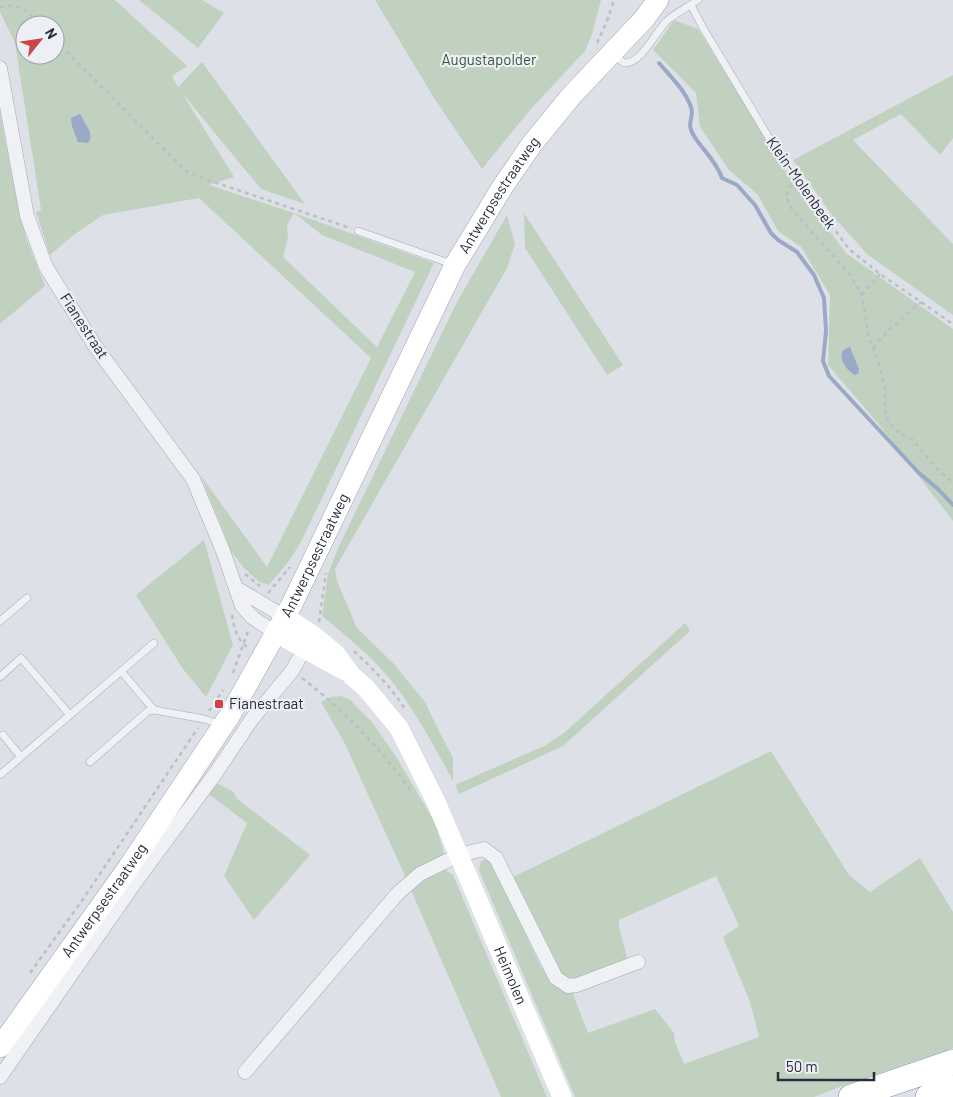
<svg xmlns="http://www.w3.org/2000/svg" width="953" height="1097" font-family="Barlow,sans-serif">
  <rect width="100%" height="100%" fill="#dee0e7"/>
  <path fill="#c1d1bf" fill-rule="evenodd" d="M 0,0 L 115,0 L 187,66 L 172,76 L 178,87 L 202,62 L 305,204 L 261,189 L 182,93 L 234,177 L 209,185 L 294,213 L 434,263 L 301,542 L 289,561 L 269,585 L 258,581 L 244,568 L 230,550 L 226,538 L 201,476 L 267,567 L 371,358 L 199,198 L 103,215 L 72,236 L 50,255 L 36,212 L 41,210 L 15,43 L 0,12 ZM 25,25 L 55,25 L 55,55 L 25,55 ZM 294,213 L 322,235 L 415,272 L 377,347 L 283,257 L 288,238 L 287,225 Z
    M 139,0 L 202,0 L 224,13 L 198,48 Z
    M 375,0 L 601,0 L 592,34 L 585,51 L 530,110 L 482,169 L 434,98 Z
    M 674,20 L 698,29 L 788,175 L 846,253 L 953,329 L 953,521 L 880,426 L 828,365 L 830,295 L 801,247 L 778,231 L 758,195 L 729,170 L 700,127 L 696,93 L 653,50 Z
    M 953,75 L 953,138 L 940,155 L 901,114 L 853,140 L 953,244 L 953,315 L 868,255 L 832,215 L 793,160 Z
    M 0,112 L 12,177 L 26,238 L 45,286 L 0,324 Z
    M 524,213 L 623,365 L 607,375 L 525,248 Z
    M 507,215 L 515,244 L 507,268 L 335,569 L 337,581 L 357,628 L 393,663 L 425,702 L 438,729 L 453,758 L 453,781 C 434,746 415,710 390,679 C 370,655 346,636 322,616 L 328,574 L 339,546 L 457,302 Z
    M 204,540 L 233,645 L 206,697 L 183,669 L 136,595 Z
    M 685,623 L 690,631 L 563,746 L 459,794 L 455,785 L 544,746 L 564,733 Z
    M 341,696 L 350,700 L 372,722 L 395,755 L 436,824 L 444,854 L 406,878 L 344,742 L 321,702 L 331,697 Z
    M 771,751 L 849,875 L 870,892 L 920,858 L 953,912 L 953,1048 L 845,1085 L 814,1097 L 575,1097 L 479,870 L 481,861 L 488,859 L 493,865 L 541,967 L 551,979 L 574,989 L 574,997 L 588,1033 L 655,1009 L 674,1033 L 675,1042 L 684,1064 L 759,1037 L 750,1002 L 723,937 L 739,926 L 716,876 L 619,920 L 619,927 L 628,961 L 576,980 L 562,978 L 513,877 Z
    M 216,783 L 234,792 L 236,798 L 310,855 L 254,920 L 224,876 L 247,823 L 206,792 Z
    M 445,870 L 453,875 L 547,1097 L 501,1097 L 410,888 L 434,874 Z"/>
  <path fill="#99a9c6" d="M 79,114 L 81,115 C 85,125 95,134 88,143 L 78,142 L 72,126 L 71,118 Z
    M 850,347 L 859,369 L 858,374 L 855,375 C 845,370 833,351 850,347 Z"/>
  <g fill="none" stroke-linecap="round" stroke-linejoin="round">
    <path stroke="#99a9c6" stroke-width="4" d="M 659,63 C 671,77 685,90 691,107 C 695,117 685,123 694,136 C 704,152 715,159 722,178 L 737,185 L 755,205 L 771,233 L 778,240 L 797,252 L 814,275 L 824,298 L 826,331 L 823,361 L 829,376 L 918,472 L 938,489 L 953,505"/>
    <defs>
      <path id="lane" d="M 691,5 L 703,28 L 775,148
        M 614,55 L 624,63 C 642,64 656,30 668,20 C 677,12 688,7 698,0
        M 358,231 L 452,264
        M 0,621 L 27,598
        M 121,671 L 154,710
        M 0,677 L 21,658 L 70,715
        M 3,735 L 21,757
        M 90,762 L 148,711 L 154,710 L 204,719 L 220,724
        M 1,774 L 154,643"/>
      <path id="street" d="M 0,68 L 27,216 L 46,267 L 95,346 L 193,479 L 223,551 L 242,606 L 253,618 L 276,633
        M 236,588 L 285,617
        M 245,1072 L 398,893 L 420,874 L 459,855 L 484,849 L 496,858 L 556,978 L 568,986 L 577,985 L 638,962
        M 0,1077 L 136,881 L 215,774 L 252,719 L 292,671 L 309,641"/>
      <g id="primary">
        <path id="s2" d="M 0,1047 L 128,868 L 230,715 L 292,604 L 455,265 L 503,186 L 532,144 L 572,95 L 644,19 L 658,0"/>
      </g>
      <path id="highway" d="M 851,1097 L 953,1062
        M 928,1097 L 953,1088"/>
    </defs>
    <use href="#lane" stroke="#a4a6b1" stroke-width="8"/>
    <use href="#street" stroke="#a4a6b1" stroke-width="15"/>
    <use href="#primary" stroke="#9da3b2" stroke-width="22"/>
    <use href="#highway" stroke="#868b9d" stroke-width="26"/>
    <path stroke="#bcbec5" stroke-width="2.5" stroke-dasharray="4 4" stroke-linecap="butt" d="M 0,7 C 21,2 26,11 40,25
      M 55,40 L 186,171 L 205,179 L 350,228
      M 597,43 L 607,21 L 614,0
      M 779,154 L 849,249 L 880,274 L 953,324
      M 797,179 L 789,187 L 786,197 L 793,211 L 850,275 L 862,295 L 869,338 L 878,360 L 885,388 L 885,411 L 889,423 L 901,434 L 912,439 L 938,470 L 953,483
      M 862,295 L 880,274
      M 873,348 L 890,329 L 921,302
      M 245,574 L 260,586
      M 268,593 L 290,567
      M 232,615 C 234,628 237,641 249,648
      M 319,622 L 326,573
      M 354,651 C 373,669 391,687 405,709
      M 233,673 L 248,631
      M 302,678 C 346,712 379,747 412,792
      M 209,711 L 223,690
      M 30,973 L 81,902 L 198,728"/>
    <use href="#lane" stroke="#f0f1f5" stroke-width="7"/>
    <use href="#street" stroke="#f0f1f5" stroke-width="14"/>
    <g stroke="#fff" stroke-width="19">
      <path id="s1" d="M 285,617 L 313,635 L 335,653 L 352,676 L 365,687 L 399,728 L 436,802 L 562,1097"/>
      <path d="M 276,633 L 343,670"/>
    </g>
    <use href="#primary" stroke="#fff" stroke-width="21"/>
    <use href="#highway" stroke="#fff" stroke-width="25"/>
  </g>
  <rect fill="#c94546" stroke="#edeff5" stroke-width="2" x="214" y="699" width="10" height="10" rx="2.5"/>
  <g text-anchor="middle" stroke-width="4.5" stroke-linejoin="round" paint-order="stroke">
    <g font-size="15" fill="#375835" stroke="#edeff5">
      <text x="489" y="65">Augustapolder</text>
    </g>
    <g font-size="15" fill="#282c3d" stroke="#edeff5">
      <text transform="translate(801 183) rotate(55)" y="5">Klein-Molenbeek</text>
      <text dy="5" stroke="none"><textPath href="#s2" startOffset="990">Antwerpsestraatweg</textPath></text>
      <text transform="translate(84 326) rotate(57)" y="5">Fianestraat</text>
      <text dy="5" stroke="none"><textPath href="#s2" startOffset="585">Antwerpsestraatweg</textPath></text>
      <text dy="5" stroke="none"><textPath href="#s2" startOffset="180">Antwerpsestraatweg</textPath></text>
      <text dy="5" stroke="none"><textPath href="#s1" startOffset="432">Heimolen</textPath></text>
    </g>
    <g font-size="15" fill="#282c3d" stroke="#edeff5" text-anchor="start">
      <text x="229" y="709">Fianestraat</text>
    </g>
  </g>
  <g transform="translate(40 40) rotate(60)"><circle r="24" fill="#edeff5" stroke="#9ea1ab"/>
  <path d="M0-4L9 19L0 12L-9 19Z" fill="#c94546"/>
  <text y="-8" font-size="14" font-weight="bold" text-anchor="middle" fill="#282c3d">N</text>
  </g>
  <path d="M778 1072v8h96v-8" fill="none" stroke="#282c3d" stroke-width="2.5"/>
  <text x="786" y="1072" font-size="15" fill="#282c3d" stroke="#edeff5" stroke-width="4" paint-order="stroke">50 m</text>
</svg>
